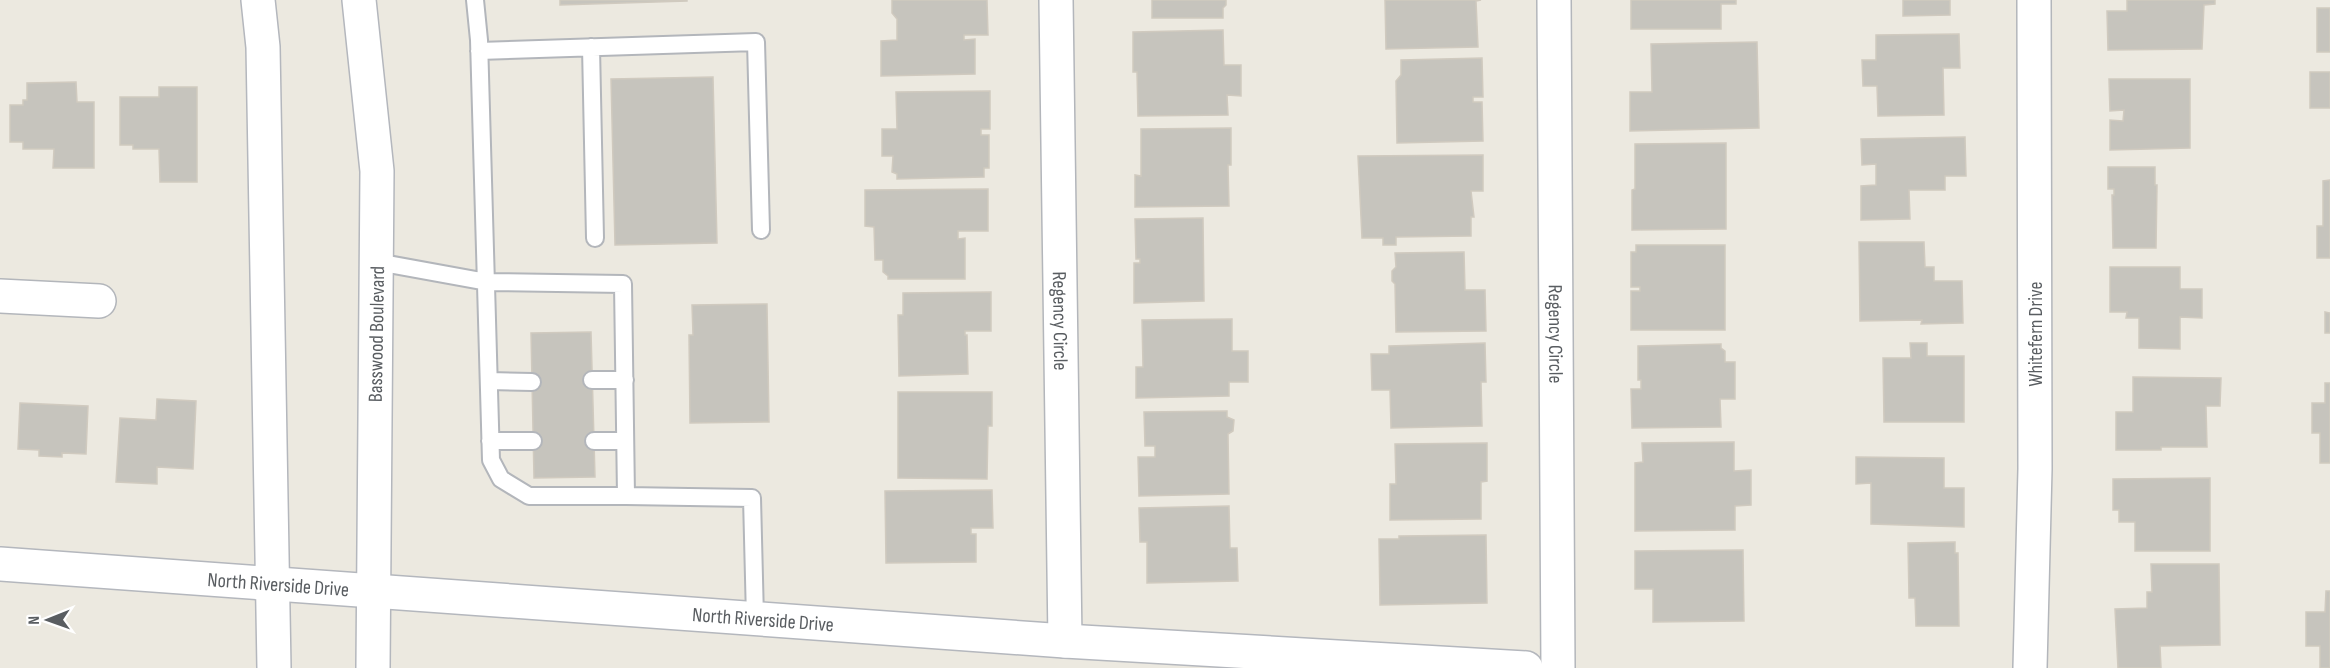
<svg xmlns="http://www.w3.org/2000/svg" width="2330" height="668" font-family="'Sofia Sans Condensed',sans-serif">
  <rect width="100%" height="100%" fill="#ece9e0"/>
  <path fill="#c6c4bd" stroke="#d0cabf" stroke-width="1.5" d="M 560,0 L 687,0 L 687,1 L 560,5 Z
    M 892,0 L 987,0 L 988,35 L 964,35 L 964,40 L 975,39 L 975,74 L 881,76 L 881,41 L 897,40 L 897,19 L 892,13 Z
    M 1152,0 L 1226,0 L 1226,5 L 1223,8 L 1223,18 L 1152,18 Z
    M 1385,0 L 1481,0 L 1476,1 L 1478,47 L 1386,49 Z
    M 1631,0 L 1736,0 L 1736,4 L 1721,4 L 1721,29 L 1631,29 Z
    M 1903,0 L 1950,0 L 1950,15 L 1903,16 Z
    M 2127,0 L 2215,0 L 2215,4 L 2204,5 L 2202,49 L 2108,50 L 2107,11 L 2127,11 Z
    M 2317,8 L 2330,8 L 2330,52 L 2317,52 Z
    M 1223,30 L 1224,65 L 1241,65 L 1241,96 L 1227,95 L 1228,115 L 1138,116 L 1137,72 L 1133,72 L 1133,32 Z
    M 1959,34 L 1960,68 L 1943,68 L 1944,115 L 1878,116 L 1877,86 L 1863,86 L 1862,60 L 1876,60 L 1876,35 Z
    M 1757,42 L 1759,128 L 1630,131 L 1630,92 L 1652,92 L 1651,44 Z
    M 1482,58 L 1483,97 L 1473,97 L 1473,102 L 1482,102 L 1483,141 L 1397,143 L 1396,81 L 1401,75 L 1401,60 Z
    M 2310,72 L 2330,72 L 2330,108 L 2310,108 Z
    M 713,77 L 717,243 L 615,245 L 611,79 Z
    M 2109,79 L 2190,79 L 2190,148 L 2110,150 L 2110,120 L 2123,121 L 2124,110 L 2110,111 Z
    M 76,82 L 77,102 L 94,102 L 94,168 L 53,168 L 54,149 L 23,149 L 23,142 L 10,142 L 10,105 L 23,105 L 23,100 L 27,100 L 27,83 Z
    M 159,87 L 197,87 L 197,182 L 160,182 L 159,149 L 133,149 L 133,145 L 120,145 L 120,97 L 159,97 Z
    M 990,91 L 990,129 L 981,129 L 981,135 L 989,135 L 989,168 L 984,168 L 984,177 L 897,179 L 897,174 L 892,172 L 893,156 L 882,156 L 882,129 L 897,129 L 896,92 Z
    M 1231,128 L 1231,165 L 1228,165 L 1229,206 L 1135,207 L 1135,175 L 1141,176 L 1141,129 Z
    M 1965,137 L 1966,176 L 1945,176 L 1945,190 L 1909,190 L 1910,219 L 1861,220 L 1861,186 L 1876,185 L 1876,164 L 1862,165 L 1861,139 Z
    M 1726,143 L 1726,229 L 1632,230 L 1632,190 L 1635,189 L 1635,144 Z
    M 1483,155 L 1483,191 L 1471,191 L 1474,217 L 1471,217 L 1471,236 L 1396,237 L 1396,245 L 1383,245 L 1383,238 L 1362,238 L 1358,156 Z
    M 2108,167 L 2155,167 L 2155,185 L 2157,185 L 2156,248 L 2113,248 L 2112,195 L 2114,195 L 2114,189 L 2108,189 Z
    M 2330,180 L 2330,258 L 2317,258 L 2317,226 L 2323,226 L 2323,181 Z
    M 988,189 L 988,231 L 958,231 L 958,239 L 965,238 L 965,279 L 888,279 L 888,276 L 883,272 L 883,260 L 875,260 L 874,227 L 865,226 L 865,190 Z
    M 1203,218 L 1204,301 L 1134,303 L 1134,263 L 1140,263 L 1140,259 L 1136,259 L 1135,219 Z
    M 1859,242 L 1924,242 L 1925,267 L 1934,267 L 1934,281 L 1962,281 L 1963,323 L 1921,324 L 1922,320 L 1860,321 Z
    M 1636,245 L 1725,245 L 1725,330 L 1631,330 L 1631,291 L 1640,291 L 1640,287 L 1631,287 L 1631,252 L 1636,252 Z
    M 1464,252 L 1465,290 L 1485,290 L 1486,331 L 1396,332 L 1395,284 L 1392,281 L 1392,271 L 1396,267 L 1395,253 Z
    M 2110,267 L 2180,267 L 2180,289 L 2202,289 L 2202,318 L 2180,317 L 2180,349 L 2139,348 L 2139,318 L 2126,318 L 2127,312 L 2110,312 Z
    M 991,292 L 991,331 L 965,331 L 965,335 L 967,335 L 968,374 L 899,376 L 898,315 L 903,315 L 903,293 Z
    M 767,304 L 769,422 L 690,423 L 689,335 L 693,335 L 692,305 Z
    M 2325,312 L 2330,313 L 2330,333 L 2325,333 Z
    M 1232,319 L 1232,351 L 1248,351 L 1248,382 L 1229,382 L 1229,396 L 1136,398 L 1136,367 L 1143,367 L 1142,320 Z
    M 591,332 L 595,477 L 534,478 L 531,333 Z
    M 1485,343 L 1486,382 L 1481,382 L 1482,426 L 1391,428 L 1390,390 L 1372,390 L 1371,354 L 1389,354 L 1389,346 Z
    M 1910,343 L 1927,343 L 1927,356 L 1964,356 L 1964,422 L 1884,422 L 1883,358 L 1911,358 Z
    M 1721,344 L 1721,348 L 1725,351 L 1725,362 L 1735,362 L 1735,399 L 1720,399 L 1721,427 L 1632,428 L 1631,389 L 1641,389 L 1641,380 L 1638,380 L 1638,346 Z
    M 2133,377 L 2221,378 L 2220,406 L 2206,406 L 2207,447 L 2161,447 L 2161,450 L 2116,450 L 2116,412 L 2133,412 Z
    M 2325,383 L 2330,383 L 2330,463 L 2320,463 L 2320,433 L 2312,433 L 2312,403 L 2325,403 Z
    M 898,392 L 992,392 L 992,426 L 988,426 L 987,479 L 898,478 Z
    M 157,399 L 196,401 L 193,469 L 157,467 L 157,484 L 116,482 L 120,418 L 156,420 Z
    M 20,403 L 88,406 L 86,454 L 62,453 L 62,457 L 39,456 L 39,450 L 18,449 Z
    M 1227,411 L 1227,417 L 1234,420 L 1233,431 L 1228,434 L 1229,494 L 1139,496 L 1138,457 L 1155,457 L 1155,446 L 1145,446 L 1144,412 Z
    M 1734,442 L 1734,471 L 1751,470 L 1751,505 L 1735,506 L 1735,530 L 1635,531 L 1635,463 L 1643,462 L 1642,443 Z
    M 1487,443 L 1487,481 L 1481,482 L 1481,519 L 1390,520 L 1390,484 L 1396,484 L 1395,444 Z
    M 1856,457 L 1944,458 L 1944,488 L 1964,488 L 1964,527 L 1871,524 L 1871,483 L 1856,484 Z
    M 2210,478 L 2210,551 L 2135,551 L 2135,522 L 2119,522 L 2119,510 L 2113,510 L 2113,479 Z
    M 992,490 L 993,528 L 971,528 L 971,534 L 976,534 L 976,562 L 886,563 L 885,491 Z
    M 1229,506 L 1230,548 L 1237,548 L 1238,581 L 1147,583 L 1147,542 L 1140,542 L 1139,508 Z
    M 1486,535 L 1487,603 L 1380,605 L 1379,539 L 1399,539 L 1399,536 Z
    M 1955,542 L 1955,553 L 1958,553 L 1959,626 L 1916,626 L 1915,598 L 1909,598 L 1908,543 Z
    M 1743,550 L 1744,621 L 1653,622 L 1653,589 L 1635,589 L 1635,551 Z
    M 2151,564 L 2219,564 L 2220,645 L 2160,646 L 2161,668 L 2118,668 L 2115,609 L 2147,608 L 2147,592 L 2152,592 Z
    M 2326,591 L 2330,591 L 2330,668 L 2320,668 L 2320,646 L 2306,646 L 2306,612 L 2325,612 Z"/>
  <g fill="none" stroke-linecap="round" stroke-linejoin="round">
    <defs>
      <path id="service" d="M 475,0 L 479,40 L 491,460 L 501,479 L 529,496 L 626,496
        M 591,47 L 595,238
        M 479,51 L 756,42 L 761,230
        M 377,262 L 487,282 L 623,284 L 626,496 L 752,498 L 755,618
        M 592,380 L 625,380
        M 489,381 L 532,382
        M 490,441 L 533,441
        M 594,441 L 625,441"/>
      <g id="minor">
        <path id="s1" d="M 1056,0 L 1065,641"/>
        <path id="s2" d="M 1554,0 L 1558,668"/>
        <path d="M 0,296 L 99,301"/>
        <path d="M 2030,668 L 2035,469 L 2034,0"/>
      </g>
      <g id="secondary">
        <path d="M 258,0 L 263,47 L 274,668"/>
        <path d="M 359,0 L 377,171 L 373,668"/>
        <path id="s3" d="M 0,564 L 1065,641 L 1526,668"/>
      </g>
    </defs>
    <use href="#service" stroke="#b3b6bb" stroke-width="20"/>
    <use href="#minor" stroke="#b3b6bb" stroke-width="36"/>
    <use href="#secondary" stroke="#b4b7bd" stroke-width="36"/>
    <use href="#service" stroke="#fff" stroke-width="16"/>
    <use href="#minor" stroke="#fff" stroke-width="33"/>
    <use href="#secondary" stroke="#fff" stroke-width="33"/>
  </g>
  <g text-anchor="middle" stroke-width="4.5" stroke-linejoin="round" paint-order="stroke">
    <g font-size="20" fill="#595d61" stroke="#fff">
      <text dy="7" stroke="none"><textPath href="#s1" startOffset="321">Regency Circle</textPath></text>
      <text transform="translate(376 334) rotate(-89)" y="7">Basswood Boulevard</text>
      <text dy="7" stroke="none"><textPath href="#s2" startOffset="334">Regency Circle</textPath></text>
      <text transform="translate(2035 334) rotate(-90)" y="7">Whitefern Drive</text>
      <text dy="7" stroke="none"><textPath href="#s3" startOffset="279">North Riverside Drive</textPath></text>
      <text dy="7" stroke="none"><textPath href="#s3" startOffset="765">North Riverside Drive</textPath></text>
    </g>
  </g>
  <g transform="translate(48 620) rotate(269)" stroke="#ffffff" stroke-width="4.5" paint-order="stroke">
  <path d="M0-4.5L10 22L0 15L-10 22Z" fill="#595d61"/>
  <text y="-9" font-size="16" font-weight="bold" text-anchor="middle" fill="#595d61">N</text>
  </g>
</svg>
